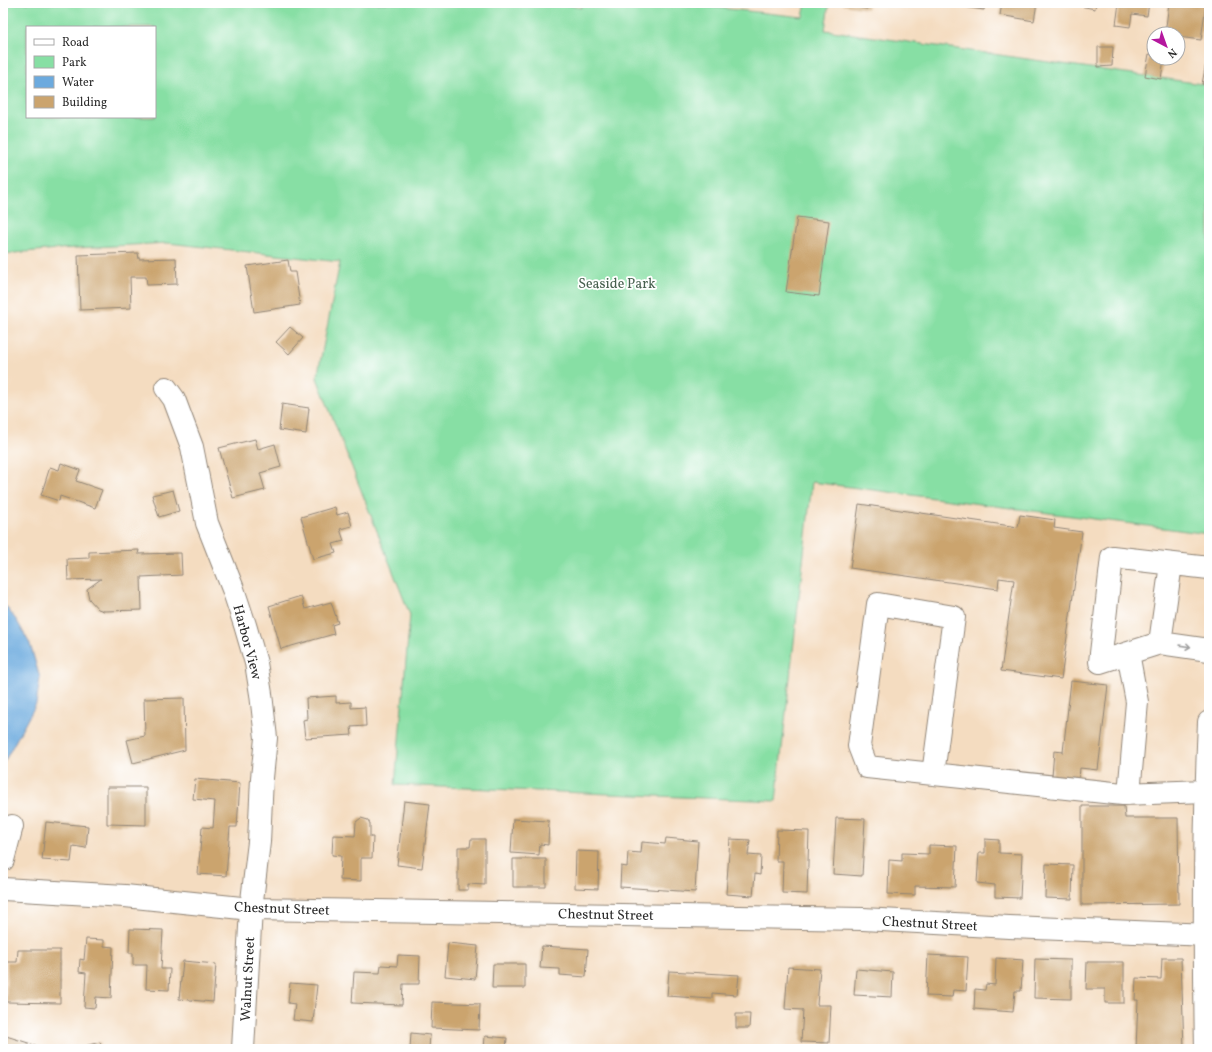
<svg xmlns="http://www.w3.org/2000/svg" width="1212" height="1052" font-family="Vollkorn,serif">
  <rect width="100%" height="100%" fill="#fff"/>
  <filter id="ink" filterUnits="userSpaceOnUse"><feTurbulence type="fractalNoise" baseFrequency=".025" numOctaves="2"/><feDisplacementMap in="SourceGraphic" scale="8" xChannelSelector="R" yChannelSelector="G"/><feConvolveMatrix kernelMatrix="1 2 1 2 8 2 1 2 1" color-interpolation-filters="sRGB"/></filter>
  <filter id="wash" filterUnits="userSpaceOnUse"><feTurbulence type="fractalNoise" baseFrequency=".012" numOctaves="4" result="noise"/><feDisplacementMap in="SourceGraphic" scale="16" xChannelSelector="R" yChannelSelector="G"/><feGaussianBlur stdDeviation="0.9" result="paint"/><feColorMatrix in="noise" values="0 0 0 0 0 0 0 0 0 0 0 0 0 0 0 0 0 1.4 0 .05"/><feComposite in="paint" operator="in"/></filter>
  <g filter="url(#wash)">
    <rect width="100%" height="100%" fill="#f4dcc0"/>
    <path fill="#87dfa4" stroke="#598568" fill-rule="evenodd" d="M 3,3 L 559,3 L 581,8 L 582,3 L 673,3 L 803,17 L 806,3 L 829,3 L 825,30 L 1209,85 L 1209,534 L 812,482 L 776,801 L 395,785 L 410,615 L 317,378 L 340,262 L 168,243 L 58,249 L 3,254 ZM 27,27 L 155,27 L 155,117 L 27,117 Z"/>
    <path fill="#6caade" stroke="#4c6a84" d="M 3,603 L 17,621 L 30,644 L 40,678 L 36,704 L 3,764 Z"/>
    <g id="blocks">
      <path fill="#cba46e" d="M 844,3 L 868,3 L 867,9 L 843,5 Z
        M 964,3 L 985,3 L 984,10 L 963,7 Z
        M 1002,3 L 1037,3 L 1034,21 L 1000,15 Z
        M 1065,3 L 1096,3 L 1095,9 Z
        M 1119,3 L 1149,3 L 1147,16 L 1132,14 L 1130,27 L 1116,25 Z
        M 1169,3 L 1206,3 L 1201,40 L 1178,37 L 1178,34 L 1165,34 Z
        M 1098,47 L 1113,47 L 1112,66 L 1098,67 Z
        M 1149,54 L 1154,55 L 1154,58 L 1164,58 L 1161,79 L 1145,76 Z
        M 1206,63 L 1209,63 L 1209,85 L 1202,84 Z
        M 797,217 L 829,221 L 819,296 L 786,292 Z
        M 138,253 L 139,259 L 176,258 L 177,284 L 147,285 L 146,277 L 130,277 L 131,308 L 80,310 L 78,255 Z
        M 288,260 L 290,272 L 295,272 L 300,305 L 254,312 L 247,266 Z
        M 290,327 L 303,338 L 289,354 L 276,342 Z
        M 282,404 L 309,408 L 306,434 L 279,430 Z
        M 255,439 L 258,449 L 275,444 L 281,467 L 260,473 L 265,490 L 233,498 L 219,448 Z
        M 61,463 L 80,470 L 76,481 L 102,490 L 95,508 L 60,496 L 59,501 L 41,495 L 50,467 L 59,470 Z
        M 173,490 L 179,511 L 159,517 L 152,495 Z
        M 859,504 L 1018,527 L 1020,515 L 1055,520 L 1054,528 L 1082,532 L 1061,679 L 1001,671 L 1014,580 L 999,578 L 998,589 L 850,568 Z
        M 335,507 L 337,515 L 348,512 L 352,526 L 340,529 L 344,541 L 333,544 L 336,553 L 313,559 L 301,517 Z
        M 139,550 L 138,554 L 181,553 L 182,575 L 141,577 L 142,610 L 104,611 L 98,609 L 89,599 L 87,589 L 101,579 L 68,580 L 67,559 L 89,558 L 89,552 Z
        M 301,596 L 305,609 L 331,602 L 338,623 L 332,625 L 334,634 L 281,649 L 269,606 Z
        M 1071,681 L 1108,685 L 1098,770 L 1080,768 L 1079,779 L 1052,776 L 1054,751 L 1063,752 Z
        M 336,696 L 336,703 L 351,702 L 351,708 L 365,707 L 366,726 L 351,727 L 352,735 L 305,738 L 303,720 L 307,719 L 306,698 Z
        M 184,698 L 185,750 L 133,763 L 127,740 L 145,736 L 144,699 Z
        M 195,779 L 240,783 L 237,827 L 230,827 L 226,876 L 198,874 L 202,827 L 213,828 L 215,801 L 193,799 Z
        M 107,787 L 146,787 L 146,825 L 107,824 Z
        M 404,801 L 430,804 L 422,868 L 397,865 Z
        M 1082,806 L 1124,806 L 1125,818 L 1178,818 L 1179,904 L 1082,905 Z
        M 361,818 L 368,820 L 370,824 L 370,837 L 373,837 L 372,858 L 361,858 L 361,881 L 340,880 L 341,856 L 332,855 L 333,835 L 355,836 L 356,822 Z
        M 836,818 L 865,819 L 862,876 L 833,874 Z
        M 513,819 L 549,821 L 548,845 L 540,844 L 539,855 L 511,853 Z
        M 46,822 L 88,826 L 86,848 L 73,846 L 71,862 L 42,860 Z
        M 777,830 L 809,831 L 807,894 L 782,893 L 783,861 L 776,861 Z
        M 666,838 L 698,841 L 695,892 L 620,887 L 621,866 L 627,867 L 628,852 L 641,853 L 642,842 L 665,844 Z
        M 471,839 L 485,839 L 485,885 L 468,884 L 468,890 L 458,890 L 458,847 L 470,847 Z
        M 730,839 L 750,840 L 748,855 L 761,856 L 760,875 L 755,874 L 753,896 L 726,894 Z
        M 985,839 L 999,840 L 999,853 L 1022,854 L 1020,898 L 995,897 L 995,885 L 977,883 L 979,853 L 985,853 Z
        M 929,845 L 957,846 L 955,887 L 915,886 L 915,895 L 888,894 L 889,860 L 902,861 L 902,853 L 929,854 Z
        M 576,851 L 599,852 L 598,889 L 575,888 Z
        M 513,859 L 546,859 L 546,887 L 513,887 Z
        M 1046,864 L 1073,865 L 1072,899 L 1045,898 Z
        M 130,929 L 163,930 L 161,969 L 170,969 L 169,990 L 146,989 L 147,965 L 133,965 L 133,953 L 129,953 Z
        M 86,939 L 104,940 L 104,946 L 113,947 L 111,998 L 96,997 L 95,1008 L 84,1007 L 86,973 L 79,972 L 80,959 L 84,960 Z
        M 448,943 L 478,946 L 475,979 L 445,976 Z
        M 542,946 L 588,949 L 586,977 L 560,975 L 560,969 L 540,968 Z
        M 18,950 L 60,950 L 60,1003 L 6,1002 L 7,962 L 17,962 Z
        M 398,955 L 420,956 L 419,984 L 403,984 L 402,1005 L 352,1003 L 354,972 L 380,973 L 381,965 L 397,966 Z
        M 928,955 L 968,957 L 966,991 L 953,990 L 952,997 L 926,996 Z
        M 996,958 L 1023,960 L 1021,991 L 1015,991 L 1013,1012 L 974,1009 L 975,989 L 985,990 L 986,984 L 995,985 Z
        M 1162,958 L 1181,958 L 1184,1049 L 1136,1049 L 1138,1000 L 1135,1000 L 1136,978 L 1161,979 Z
        M 1035,959 L 1071,960 L 1071,999 L 1034,998 Z
        M 183,961 L 216,964 L 213,1002 L 179,999 Z
        M 1087,962 L 1124,962 L 1124,1003 L 1105,1003 L 1105,989 L 1086,989 Z
        M 493,964 L 525,964 L 525,988 L 492,988 Z
        M 788,967 L 820,969 L 817,1005 L 831,1005 L 829,1043 L 801,1042 L 803,1010 L 785,1009 Z
        M 856,969 L 893,972 L 892,997 L 854,995 Z
        M 669,971 L 739,975 L 737,995 L 712,993 L 712,999 L 667,996 Z
        M 290,983 L 317,985 L 313,1022 L 293,1020 L 295,1004 L 288,1003 Z
        M 432,1002 L 480,1004 L 479,1030 L 431,1028 Z
        M 736,1014 L 750,1014 L 749,1028 L 736,1028 Z
        M 411,1033 L 430,1035 L 429,1049 L 410,1049 Z
        M 3,1035 L 41,1047 L 41,1049 L 3,1049 Z
        M 485,1036 L 507,1038 L 506,1049 L 484,1049 Z
        M 100,1042 L 102,1049 L 86,1049 L 85,1046 Z"/>
    </g>
  </g>
  <g filter="url(#ink)">
    <use href="#blocks" fill-opacity="0" stroke="#908476" stroke-width="1"/>
    <g fill="none" stroke-linecap="round" stroke-linejoin="round">
      <defs>
        <path id="minor" d="M 166,388 L 174,399 L 192,447 L 207,523 L 233,589 L 245,625 L 256,663 L 261,694 L 266,738 L 262,778 L 259,842 L 251,909 L 243,1049
          M 1209,568 L 1112,557 L 1100,662 L 1160,643 L 1209,650
          M 1160,643 L 1171,564
          M 1128,653 L 1137,702 L 1129,794
          M 933,774 L 954,617 L 878,604 L 859,746 L 867,767 L 1123,794 L 1206,791
          M 3,860 L 12,826
          M 3,889 L 125,896 L 251,909 L 863,919 L 1009,927 L 1209,935"/>
        <path id="major" d="M 1206,1049 C 1204,940 1204,831 1209,722"/>
      </defs>
      <use href="#minor" stroke="#908476" stroke-width="24"/>
      <use href="#major" stroke="#908476" stroke-width="24"/>
      <use href="#minor" stroke="#fff" stroke-width="22"/>
      <use href="#major" stroke="#fff" stroke-width="22"/>
    </g>
    <defs><path id="oneway-shaft" d="M-6 0H5M1.5-3L5.5 0L1.5 3" fill="none" stroke-width="1.6" stroke-linecap="round" stroke-linejoin="round"/></defs>
    <use stroke="#a0a0a0" href="#oneway-shaft" transform="translate(1185 646) rotate(8)"/>
  </g>
  <g text-anchor="middle" stroke-width="3.5" stroke-linejoin="round" paint-order="stroke">
    <g font-size="14" fill="#47614f" stroke="#fff">
      <text x="617" y="288">Seaside Park</text>
    </g>
    <g font-size="14" fill="#2b2b2b" stroke="#fff">
      <text transform="translate(248 642) rotate(75)" y="5">Harbor View</text>
      <text transform="translate(282 908) rotate(2)" y="5">Chestnut Street</text>
      <text transform="translate(606 914) rotate(1)" y="5">Chestnut Street</text>
      <text transform="translate(930 923) rotate(3)" y="5">Chestnut Street</text>
      <text transform="translate(247 979) rotate(-87)" y="5">Walnut Street</text>
    </g>
  </g>
  <rect width="1212" height="1052" fill="none" stroke="#fff" stroke-width="16"/>
  <rect x="26" y="26" width="130" height="92" fill="#ffffff" stroke="#aaaaaa"/>
  <rect x="34" y="39" width="20" height="6" fill="#ffffff" stroke="#aaaaaa"/>
  <text x="62" y="46" font-size="12" fill="#2b2b2b">Road</text>
  <rect x="34" y="56" width="20" height="12" fill="#87dfa4" stroke="#aaaaaa"/>
  <text x="62" y="66" font-size="12" fill="#2b2b2b">Park</text>
  <rect x="34" y="76" width="20" height="12" fill="#6caade" stroke="#aaaaaa"/>
  <text x="62" y="86" font-size="12" fill="#2b2b2b">Water</text>
  <rect x="34" y="96" width="20" height="12" fill="#cba46e" stroke="#aaaaaa"/>
  <text x="62" y="106" font-size="12" fill="#2b2b2b">Building</text>
  <g transform="translate(1166 46) rotate(139)"><circle r="19" fill="#ffffff" stroke="#aaaaaa"/>
  <path d="M0-3L7 15L0 10L-7 15Z" fill="#b5179e"/>
  <text y="-6" font-size="11" font-weight="bold" text-anchor="middle" fill="#2b2b2b">N</text>
  </g>
</svg>
